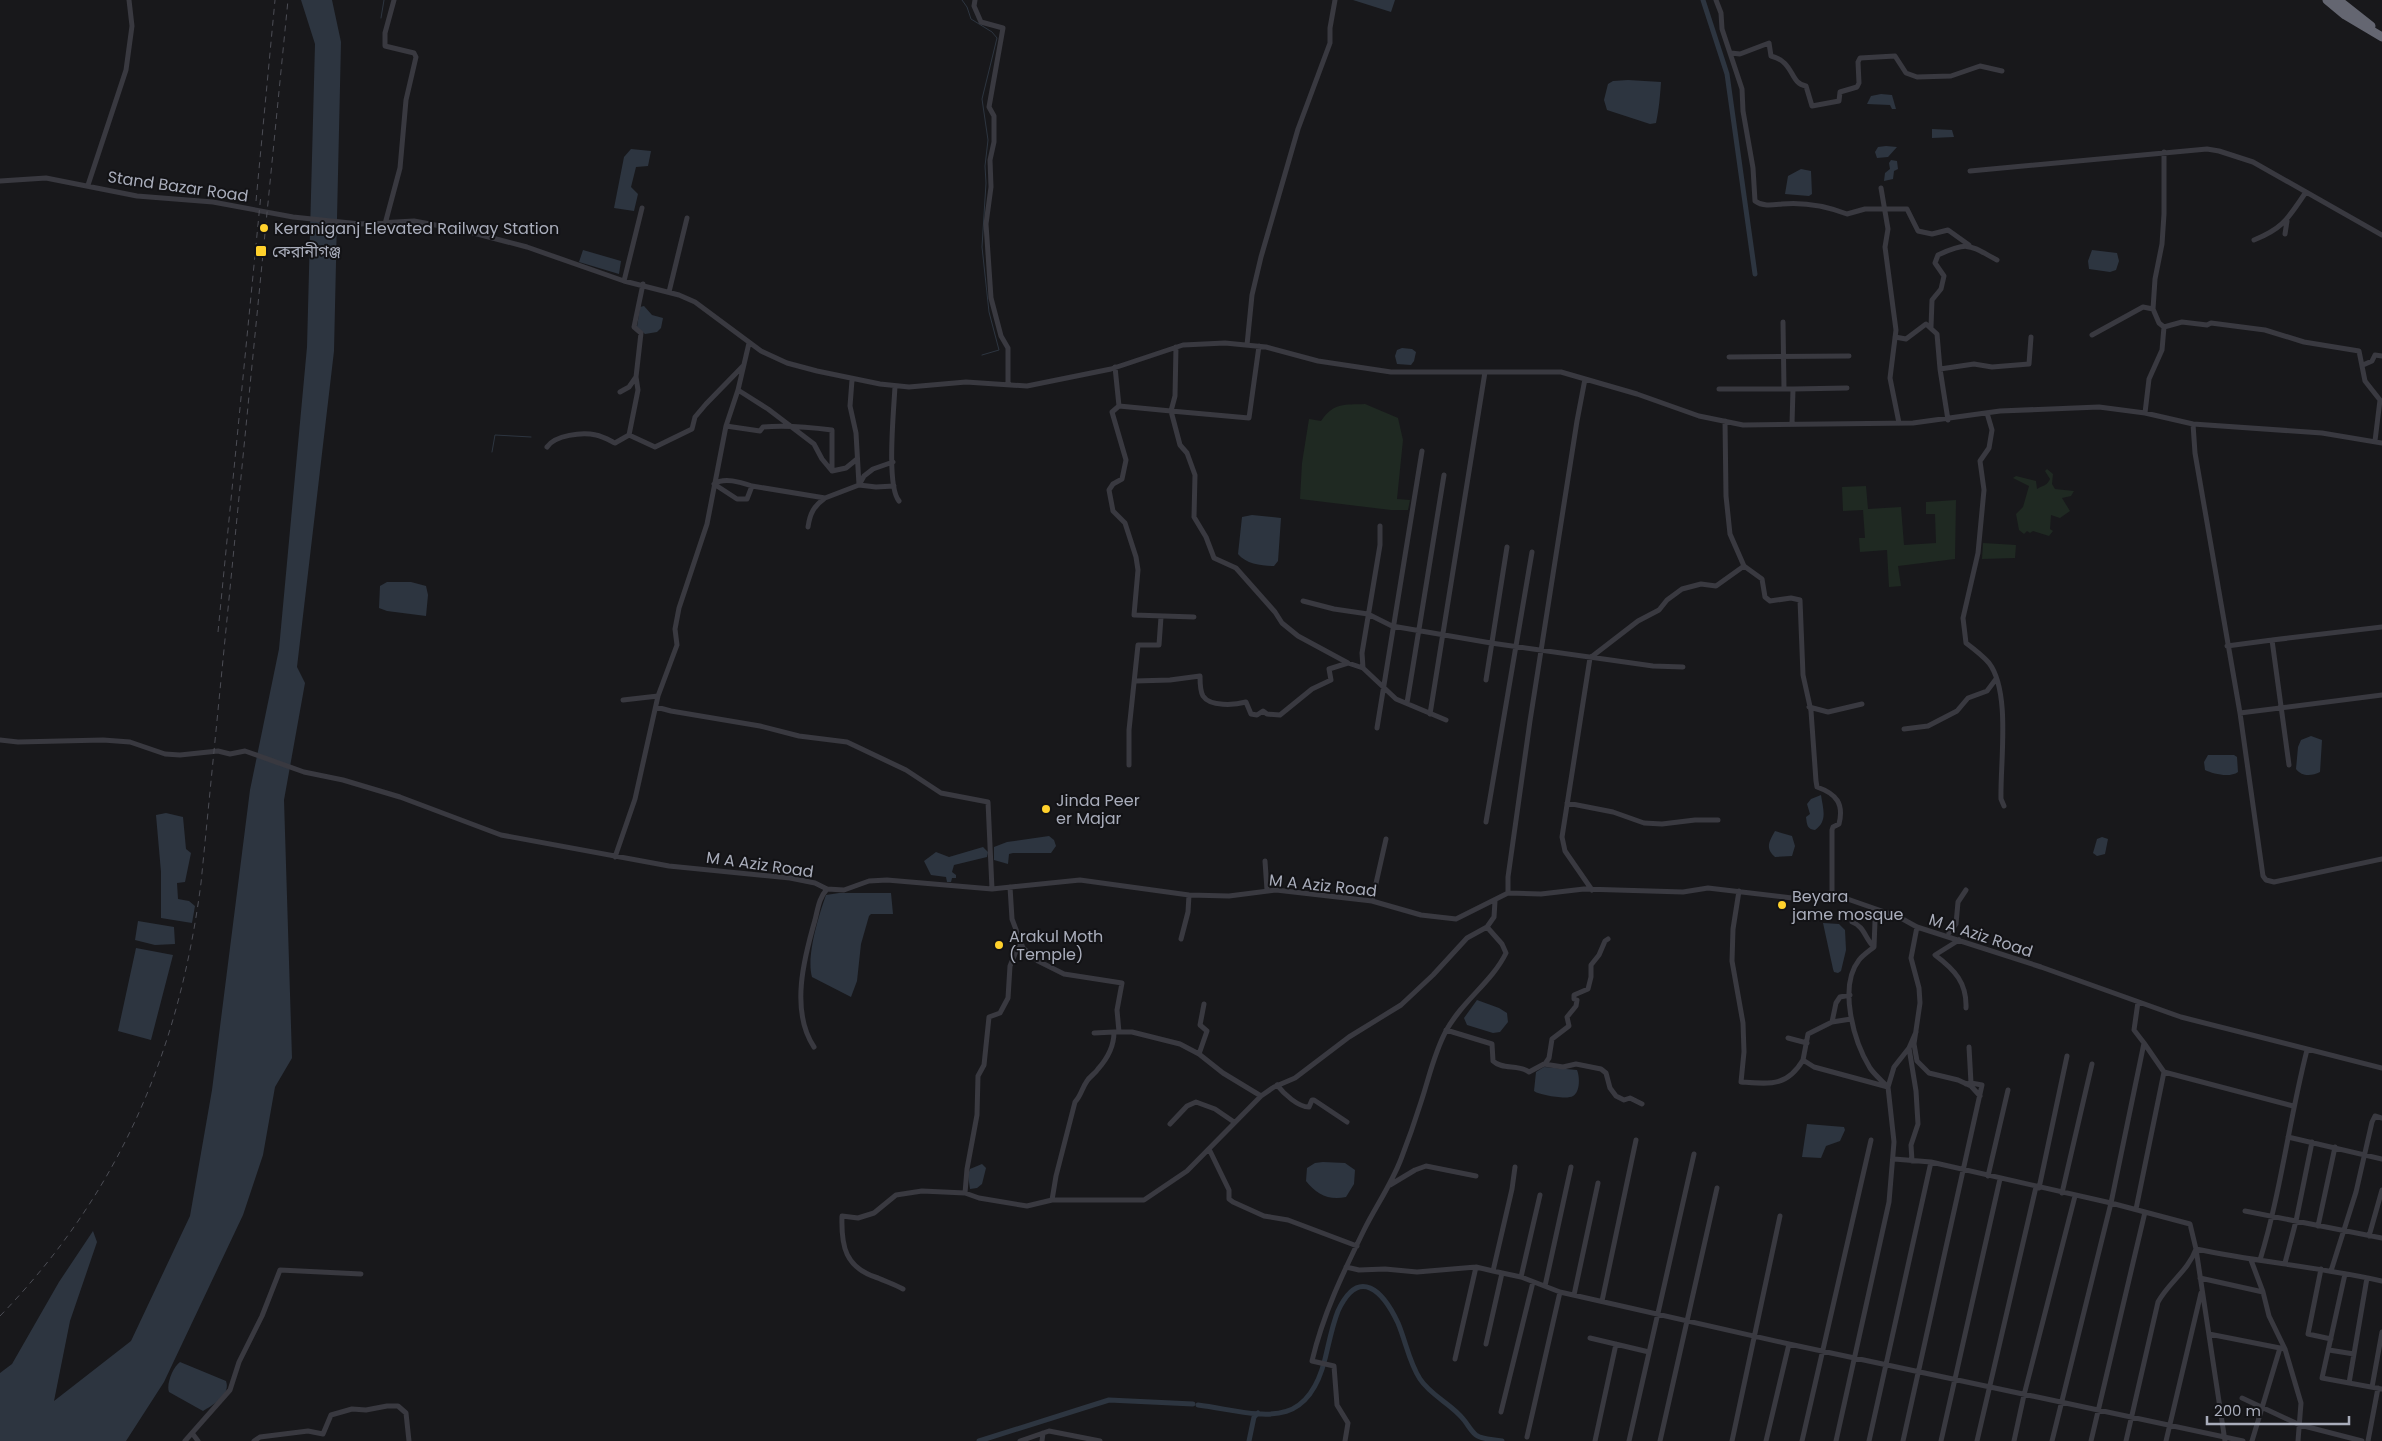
<svg xmlns="http://www.w3.org/2000/svg" width="2382" height="1441" font-family="Poppins,'Noto Sans Bengali',sans-serif">
  <rect width="100%" height="100%" fill="#18181b"/>
  <path fill="#1f2922" d="M 1365,404 L 1398,418 L 1403,440 L 1397,499 L 1410,500 L 1408,510 L 1391,510 L 1300,499 L 1302,463 L 1309,419 L 1321,421 C 1334,402 1345,405 1365,404 Z
    M 2047,469 L 2053,474 L 2052,484 L 2055,489 L 2074,491 L 2071,496 L 2062,498 L 2070,511 L 2060,518 L 2051,515 L 2050,529 L 2053,531 L 2049,536 L 2033,531 L 2030,533 L 2027,531 L 2024,534 L 2019,530 L 2016,514 L 2023,507 L 2029,486 L 2013,478 L 2016,476 L 2036,481 L 2037,489 C 2043,485 2047,486 2050,479 L 2045,471 Z
    M 1866,486 L 1868,509 L 1901,507 L 1904,545 L 1936,543 L 1935,514 L 1926,514 L 1926,502 L 1956,500 L 1955,559 L 1898,566 L 1901,586 L 1889,587 L 1887,550 L 1860,552 L 1859,538 L 1865,538 L 1863,510 L 1843,511 L 1842,487 Z
    M 1983,543 L 2016,545 L 2015,558 L 1982,559 Z"/>
  <path fill="#2d3540" d="M 301,0 L 332,0 L 341,42 L 334,351 L 297,667 L 305,683 L 284,800 L 292,1058 L 275,1087 L 263,1155 L 243,1215 L 164,1382 L 126,1441 L 0,1441 L 0,1373 L 12,1364 L 59,1282 L 93,1231 L 97,1242 L 70,1321 L 54,1401 L 131,1341 L 190,1216 L 212,1090 L 250,790 L 279,649 L 307,347 L 315,44 Z
    M 1353,0 L 1395,0 L 1391,12 Z
    M 1628,80 L 1661,82 C 1660,97 1659,109 1656,123 L 1650,124 L 1607,110 L 1604,100 L 1608,84 L 1613,81 Z
    M 1881,94 L 1892,95 L 1896,109 L 1892,109 L 1890,105 L 1867,104 L 1871,96 Z
    M 1932,129 L 1952,130 L 1954,137 L 1932,138 Z
    M 1886,146 L 1897,147 L 1888,157 L 1877,158 L 1875,152 L 1878,147 Z
    M 631,149 L 651,151 L 648,166 L 636,167 L 631,187 L 638,194 L 634,211 L 614,208 L 624,157 Z
    M 1891,160 L 1897,161 L 1898,169 L 1894,171 L 1893,179 L 1884,181 L 1885,173 L 1890,169 L 1889,163 Z
    M 1801,169 L 1811,171 L 1812,194 L 1809,196 L 1785,194 L 1788,176 Z
    M 583,250 L 621,261 L 619,274 L 579,262 Z
    M 2092,250 L 2117,253 L 2119,261 L 2116,270 L 2110,272 L 2089,269 L 2088,261 Z
    M 644,306 L 652,315 L 663,318 L 661,328 L 657,332 L 645,334 L 637,327 L 640,307 Z
    M 1402,348 L 1412,349 L 1416,352 L 1414,361 L 1411,365 L 1397,364 L 1395,356 L 1397,350 Z
    M 1252,515 L 1281,518 L 1278,561 L 1274,566 C 1262,566 1246,564 1238,554 L 1242,517 Z
    M 387,582 L 411,582 L 426,586 L 428,595 L 426,616 L 387,611 L 379,608 L 380,586 Z
    M 2311,736 L 2322,740 L 2320,772 C 2312,776 2302,777 2296,769 L 2298,747 L 2301,740 Z
    M 2208,755 L 2234,755 L 2237,757 L 2238,772 C 2230,778 2213,774 2205,770 L 2204,762 Z
    M 1821,795 C 1823,809 1828,821 1815,830 C 1807,829 1807,825 1806,817 L 1810,814 L 1807,804 L 1811,799 Z
    M 166,813 L 183,817 L 186,849 L 191,853 L 185,882 L 177,883 L 178,899 L 189,901 L 195,906 L 192,923 L 161,918 L 161,872 L 156,815 Z
    M 1775,831 L 1792,836 L 1795,846 L 1792,856 L 1775,857 C 1765,848 1769,842 1775,831 Z
    M 1049,836 L 1054,840 L 1056,846 L 1051,853 L 1013,853 L 1009,854 L 1008,864 L 994,860 L 994,847 L 1007,842 Z
    M 2102,837 L 2108,839 L 2105,854 L 2097,856 L 2093,853 L 2097,839 Z
    M 983,847 L 988,852 L 987,857 L 954,865 L 952,872 L 956,875 L 956,878 L 952,878 L 951,882 L 947,882 L 946,877 L 931,875 L 924,861 L 936,852 L 949,857 Z
    M 839,893 L 891,893 L 893,914 L 871,914 L 869,916 L 861,944 L 857,981 L 851,997 L 812,977 C 806,956 819,915 826,895 Z
    M 138,921 L 174,927 L 175,944 L 155,945 L 135,940 Z
    M 1823,923 L 1839,924 L 1845,930 L 1846,950 L 1841,971 L 1838,973 L 1834,972 L 1833,969 Z
    M 136,948 L 173,955 L 151,1040 L 118,1031 Z
    M 1477,1000 L 1499,1008 L 1507,1013 L 1508,1022 L 1500,1032 L 1493,1033 L 1467,1025 L 1464,1018 Z
    M 1544,1067 L 1577,1070 C 1580,1077 1580,1092 1573,1096 C 1567,1100 1539,1095 1534,1091 L 1536,1072 Z
    M 1807,1124 L 1844,1127 L 1845,1130 L 1840,1141 L 1826,1146 L 1821,1158 L 1802,1157 Z
    M 1323,1162 L 1345,1163 L 1355,1170 L 1354,1184 L 1346,1197 C 1329,1201 1316,1194 1306,1181 L 1307,1168 L 1315,1163 Z
    M 982,1164 L 986,1168 L 982,1184 L 977,1188 L 970,1189 L 968,1175 L 970,1169 Z
    M 180,1362 L 226,1381 C 231,1395 213,1405 203,1411 L 169,1392 C 166,1384 173,1367 180,1362 Z"/>
  <g fill="none" stroke-linecap="round" stroke-linejoin="round">
    <path stroke="#2d3540" stroke-width="1" d="M 962,0 L 967,7 L 971,19 L 992,32 L 997,38 L 982,99 L 988,140 L 985,166 L 986,183 L 982,247 L 989,312 L 999,350 L 982,355
      M 381,18 L 384,0
      M 492,452 L 495,435 L 531,437"/>
    <path stroke="#2d3540" stroke-width="5" d="M 1703,0 L 1727,74 L 1755,274
      M 1198,1405 C 1258,1413 1306,1435 1325,1359 C 1329,1343 1332,1326 1338,1311 C 1359,1266 1383,1291 1398,1323 C 1406,1342 1409,1362 1420,1379 C 1431,1396 1452,1404 1464,1420 C 1468,1425 1471,1431 1476,1435 C 1483,1440 1493,1439 1502,1441
      M 979,1441 L 1109,1400 L 1193,1404
      M 1249,1441 L 1254,1417 L 1258,1413"/>
    <path stroke="#393940" stroke-width="5" d="M 975,0 L 974,6 L 981,22 L 1003,28 L 989,107 L 994,116 L 994,142 L 990,160 L 991,187 L 986,224 L 991,298 L 1001,336 L 1008,348 L 1008,385
      M 1716,0 L 1721,13 L 1722,29 L 1742,89 L 1743,111 L 1753,168 L 1755,201 C 1763,207 1773,205 1782,204 C 1804,202 1826,206 1847,214 L 1865,209 L 1907,209 L 1918,231 L 1932,234 L 1948,230 L 1969,245
      M 1731,53 L 1740,54 L 1769,43 L 1771,56 C 1795,62 1789,83 1806,86 L 1812,106 L 1839,101 L 1840,92 L 1857,87 L 1859,83 L 1858,62 L 1860,58 L 1895,56 L 1906,73 L 1917,77 L 1951,76 L 1980,66 L 2002,71
      M 1970,171 L 2207,149 L 2219,151 L 2253,162 L 2382,235
      M 0,181 L 46,178 L 137,196 L 213,202 L 293,217 L 360,224 L 414,221 L 462,230 L 527,247 L 624,281 L 679,295 L 695,302 L 761,351 L 787,363 L 817,371 L 880,384 L 909,387 L 966,382 L 1027,386 L 1111,369 L 1183,345 L 1225,343 L 1266,347 L 1318,361 L 1391,372 L 1561,372 L 1637,394 L 1699,416 L 1743,425 L 1913,423 L 2000,411 L 2099,407 L 2145,413 L 2193,424 L 2322,433 L 2382,443
      M 88,185 L 126,70 L 132,26 L 129,0
      M 1881,188 L 1888,229 L 1885,247 L 1896,330 L 1890,378 L 1899,423
      M 385,224 L 400,168 L 406,100 L 416,57 L 414,53 L 385,46 L 385,33 L 394,0
      M 2285,234 L 2287,221
      M 2254,240 C 2284,228 2288,218 2306,192
      M 624,281 L 642,208
      M 669,292 L 687,218
      M 2153,309 L 2155,279 L 2162,244 L 2164,214 L 2164,152
      M 1783,322 L 1784,389
      M 1931,327 L 1932,300 L 1941,289 L 1944,276 L 1935,263 L 1938,255 C 1969,241 1969,245 1997,260
      M 2092,335 L 2143,307 L 2153,309 L 2159,323 L 2164,327
      M 1895,337 L 1906,339 L 1926,324 L 1937,334 L 1940,369 L 1948,420
      M 1247,345 L 1252,295 L 1261,257 L 1298,129 L 1330,43 L 1330,28 L 1335,0
      M 1259,346 L 1249,418 L 1171,411 L 1180,445 L 1187,453 L 1195,475 L 1194,517 L 1206,537 L 1214,558 L 1236,568 L 1275,612 L 1282,623 L 1298,636 L 1348,663 L 1363,668 L 1396,699 L 1446,720
      M 1729,357 L 1849,356
      M 2363,365 L 2372,361 L 2375,355 L 2382,356
      M 1115,367 L 1119,406 L 1112,412 L 1126,460 L 1122,479 L 1113,484 L 1109,490 L 1113,511 L 1125,523 L 1136,557 L 1138,570 L 1134,615 L 1194,617
      M 1940,369 L 1974,364 L 1992,367 L 2029,364 L 2031,337
      M 895,386 C 894,409 886,486 899,501
      M 1719,389 L 1793,389 L 1792,424
      M 1793,389 L 1847,388
      M 620,392 L 629,387 L 636,377
      M 1119,406 L 1171,411 L 1175,396 L 1176,347
      M 1987,413 L 1992,430 L 1989,448 L 1980,461 L 1984,490 L 1978,553 L 1963,618 L 1966,643 C 1974,649 1983,656 1989,663 C 2011,692 2000,763 2001,799 L 2004,806
      M 2145,413 L 2149,379 L 2162,350 L 2164,327 L 2182,322 L 2207,325 L 2211,323 L 2265,330 L 2304,342 L 2359,351 L 2365,381 L 2380,400 L 2375,441
      M 1725,421 L 1726,496 L 1730,534 L 1744,566 L 1762,579 L 1765,597 L 1770,601 L 1791,598 L 1800,600 L 1803,675 L 1811,711 L 1816,781 L 1817,787 C 1837,794 1844,804 1839,824 L 1833,827 L 1832,830 L 1832,895
      M 2193,424 L 2195,453 L 2240,713 L 2263,876 L 2266,880 L 2274,882 L 2382,859
      M 726,426 L 760,431 L 763,427 C 785,425 809,427 832,430 L 832,471 L 822,459 L 814,444 L 768,409 L 738,390
      M 629,435 L 655,447 L 692,429 L 695,417 L 706,404 L 743,366
      M 547,447 C 555,435 582,432 596,435 C 602,436 609,440 615,443 L 629,435 L 638,390 L 636,377 L 641,333 L 634,327 L 643,284
      M 893,462 L 873,469 L 864,476 L 859,485 L 876,487 L 894,486
      M 832,471 L 846,468 L 857,459
      M 752,486 C 740,482 724,477 714,484 L 737,499 L 747,499 L 752,486 L 825,498 C 814,506 810,513 808,527
      M 825,498 L 859,485 L 856,433 L 850,406 L 852,380
      M 1303,601 L 1334,609 L 1368,614 L 1392,626 L 1491,643 L 1653,666 L 1683,667
      M 2227,646 L 2272,640
      M 1363,668 L 1362,653 L 1380,545 L 1380,526
      M 1486,680 L 1507,547
      M 1135,681 L 1170,680 L 1200,676 C 1200,682 1200,691 1203,696 C 1210,707 1235,705 1246,702 L 1251,714 L 1257,715 L 1263,711 L 1267,714 L 1280,715 L 1312,689 L 1331,680 L 1329,669 L 1348,663
      M 623,700 L 658,696
      M 1407,703 L 1444,475
      M 656,707 L 671,711 L 760,726 L 799,736 L 847,742 L 906,770 L 941,793 L 988,802 L 992,889
      M 1809,707 L 1828,712 L 1862,704
      M 2240,713 L 2382,695
      M 1430,714 L 1485,372
      M 1377,728 L 1422,451
      M 1904,729 L 1928,726 L 1957,711 L 1968,698 L 1987,691 L 1996,679
      M 0,740 L 18,742 L 103,740 L 130,742 L 165,754 L 180,755 L 218,751 L 230,754 L 245,751 L 304,772 L 343,780 L 400,797 L 501,835 L 669,866 L 790,878 L 815,883 L 827,889 L 844,890 L 869,881 L 887,880 L 992,889 L 1080,880 L 1189,895 L 1229,896 L 1276,890 L 1372,901 L 1421,915 L 1456,919 L 1508,893 L 1541,894 L 1584,889 L 1683,892 L 1708,888 L 1792,898 L 1836,895 L 1899,917 L 1917,927 L 2041,967 L 2181,1017 L 2382,1068
      M 1129,765 L 1129,730 L 1138,645 L 1159,645 L 1161,617
      M 2289,765 L 2272,640 L 2382,627
      M 1567,803 L 1613,812 L 1644,823 L 1662,824 L 1695,820 L 1718,820
      M 1486,822 L 1532,552
      M 615,857 L 635,799 L 658,696 L 677,645 L 675,629 L 679,608 L 707,524 L 726,426 L 738,390 L 749,343
      M 1265,861 L 1267,890
      M 1010,887 L 1012,919 L 1023,948 L 1038,961 L 1064,974 L 1122,983 L 1117,1010 L 1119,1032
      M 1592,890 L 1565,851 L 1562,837 L 1590,658 L 1638,621 L 1659,610 L 1667,600 L 1682,589 L 1701,584 L 1716,586 L 1744,566
      M 1739,891 L 1733,929 L 1732,961 L 1743,1023 L 1744,1052 L 1741,1082 C 1770,1084 1787,1087 1803,1060 L 1814,1067 L 1888,1087
      M 1508,893 L 1508,877 L 1530,721 L 1577,421 L 1585,379
      M 1372,901 L 1386,839
      M 1881,911 L 1875,921 L 1874,947 C 1869,951 1863,955 1859,960 C 1838,987 1854,1042 1870,1068 C 1874,1074 1881,1080 1886,1085
      M 1852,922 C 1864,926 1865,938 1873,946
      M 1917,927 L 1911,958 L 1919,988 L 1920,1003 L 1914,1044 L 1917,1061 L 1929,1073 L 1958,1080 L 1971,1086 L 1980,1096
      M 1949,933 L 1956,924 L 1958,902 L 1966,890
      M 1181,939 L 1188,912 L 1189,895
      M 1959,940 L 1935,955 C 1955,970 1967,983 1966,1008
      M 1832,1022 L 1836,1003 L 1840,997 L 1850,995
      M 1446,1030 L 1492,1044 L 1493,1061 C 1502,1070 1519,1064 1529,1072 L 1544,1064 L 1563,1067 L 1576,1064 L 1601,1069 L 1606,1073 L 1610,1088 L 1616,1096 L 1624,1100 L 1630,1098 L 1642,1104
      M 1094,1033 L 1114,1032
      M 1788,1038 L 1807,1043
      M 814,1047 C 790,1011 804,958 815,920 C 818,908 819,898 827,889
      M 1969,1047 L 1971,1083
      M 1909,1048 L 1916,1091 L 1918,1124 L 1911,1145 L 1912,1161
      M 1199,1054 L 1207,1031 L 1200,1025 L 1204,1004
      M 1803,1060 L 1808,1034 L 1832,1022 L 1851,1019
      M 1545,1064 L 1549,1058 L 1552,1039 L 1569,1026 L 1567,1017 L 1576,1006 L 1577,1000 L 1574,999 L 1574,995 L 1588,989 L 1591,977 L 1591,965 L 1599,955 L 1605,941 L 1608,939
      M 2164,1072 L 2293,1106
      M 1277,1085 C 1284,1094 1298,1107 1309,1107 L 1312,1100 L 1314,1100 L 1347,1122
      M 1170,1124 L 1187,1106 L 1196,1102 L 1215,1109 L 1234,1122
      M 2288,1137 L 2382,1159
      M 1209,1149 L 1229,1190 L 1229,1199 L 1233,1202 L 1264,1216 L 1288,1220 L 1357,1246
      M 1894,1159 L 1931,1162 L 2111,1203 L 2190,1224 L 2196,1249 L 2225,1441
      M 1988,1176 L 2008,1090
      M 1390,1185 L 1415,1170 L 1426,1166 L 1476,1176
      M 2039,1188 L 2067,1056
      M 965,1193 L 967,1169 L 977,1115 L 978,1076 L 984,1065 L 989,1017 L 1000,1013 L 1008,998 L 1010,966 L 1020,942
      M 2062,1193 L 2092,1064
      M 1052,1200 L 1056,1176 L 1075,1102 C 1081,1096 1082,1088 1087,1081 C 1090,1076 1095,1074 1098,1069 C 1107,1059 1114,1046 1114,1032 L 1132,1032 L 1180,1044 L 1199,1054 L 1223,1073 L 1261,1096
      M 2136,1209 L 2164,1072 L 2144,1043
      M 2245,1211 L 2382,1238
      M 2318,1226 L 2335,1147
      M 2369,1236 L 2382,1190
      M 2251,1260 L 2263,1292 L 2269,1316 L 2285,1349
      M 2260,1260 C 2281,1192 2289,1120 2307,1050
      M 2285,1263 L 2296,1221 L 2312,1142
      M 1346,1267 L 1359,1270 L 1385,1269 L 1417,1272 L 1476,1267 L 1493,1271 L 1521,1277 L 1560,1292 L 1789,1344 L 2243,1441
      M 2321,1269 L 2308,1334 L 2331,1339
      M 1493,1271 L 1512,1189 L 1515,1167
      M 2331,1271 L 2356,1192 L 2372,1122 L 2375,1116 L 2382,1118
      M 2345,1274 L 2322,1378 L 2382,1389
      M 1521,1277 L 1540,1195
      M 2200,1278 L 2263,1292
      M 1545,1286 L 1571,1167
      M 903,1289 C 894,1284 887,1282 878,1278 C 845,1268 841,1246 842,1216 L 858,1218 L 874,1213 L 896,1195 L 922,1191 L 965,1193 L 979,1198 L 1027,1206 L 1052,1200 L 1144,1200 L 1187,1171 L 1261,1096 L 1274,1087 L 1295,1078 L 1349,1037 L 1401,1005 L 1433,975 L 1467,938 L 1487,927 L 1494,917 L 1495,901
      M 1574,1295 L 1598,1183
      M 1602,1301 L 1636,1140
      M 2209,1334 L 2285,1349 L 2301,1403 L 2298,1441
      M 1590,1338 L 1649,1352
      M 1486,1344 L 1502,1273
      M 2329,1350 L 2354,1354
      M 1455,1359 L 1476,1267
      M 2349,1383 L 2367,1278
      M 2372,1387 L 2382,1332
      M 2242,1398 L 2300,1425 L 2362,1441
      M 1501,1412 L 1533,1282
      M 192,1433 L 198,1441
      M 1527,1437 L 1560,1292
      M 185,1441 L 230,1390 L 239,1362 L 262,1316 L 280,1270 L 361,1274
      M 254,1441 L 260,1437 L 308,1431 L 323,1434 L 331,1415 L 352,1409 L 366,1410 L 387,1406 L 398,1406 L 406,1413 L 409,1441
      M 1020,1441 L 1049,1431 L 1100,1441
      M 1042,1441 L 1043,1433
      M 1345,1441 L 1348,1423 L 1337,1405 L 1334,1366 L 1312,1361 C 1323,1314 1343,1273 1364,1230 C 1376,1206 1391,1185 1401,1159 C 1408,1141 1415,1121 1421,1102 C 1429,1078 1434,1053 1446,1031 C 1462,1001 1492,982 1506,953 L 1502,944 L 1487,927
      M 1595,1441 L 1616,1344
      M 1629,1441 L 1694,1154
      M 1660,1441 L 1717,1188
      M 1732,1441 L 1780,1216
      M 1766,1441 L 1789,1344
      M 1802,1441 L 1871,1140
      M 1836,1441 L 1889,1202 L 1894,1142 L 1888,1087 L 1894,1067 L 1909,1048 L 1916,1032
      M 1869,1441 L 1931,1162
      M 1903,1441 L 1982,1085 L 1971,1083 L 1966,1084
      M 1941,1441 L 2000,1179
      M 1977,1441 L 2036,1187
      M 2014,1441 L 2024,1395 L 2075,1196
      M 2052,1441 L 2111,1203 L 2144,1043 L 2134,1030 L 2138,1002
      M 2091,1441 L 2145,1212
      M 2126,1441 L 2158,1302 C 2169,1282 2188,1271 2196,1249 C 2258,1262 2320,1267 2382,1281
      M 2166,1441 L 2201,1293
      M 2252,1441 L 2280,1348
      M 2368,1441 L 2378,1388"/>
    <path stroke="#646671" stroke-width="9" d="M 2327,0 L 2345,15 L 2382,37
      M 2338,0 L 2371,26"/>
    <path stroke="#4c4d55" stroke-width="1" stroke-dasharray="6 5" stroke-linecap="butt" d="M 256,201 L 275,0
      M 218,632 L 261,194
      M 0,1316 C 120,1192 179,1052 201,883 L 288,0"/>
  </g>
  <g fill="#ffd12c" stroke="#131316" stroke-width="2">
    <circle cx="264" cy="228" r="5"/>
    <rect x="255" y="245" width="12" height="12" rx="2.5"/>
    <circle cx="1046" cy="809" r="5"/>
    <circle cx="1782" cy="905" r="5"/>
    <circle cx="999" cy="945" r="5"/>
  </g>
  <g text-anchor="middle" stroke-width="4" stroke-linejoin="round" paint-order="stroke">
    <g font-size="16" fill="#a9adbb" stroke="#131316">
      <text transform="translate(178 186) rotate(8)" y="6">Stand Bazar Road</text>
      <text transform="translate(760 864) rotate(8)" y="6">M A Aziz Road</text>
      <text transform="translate(1323 885) rotate(6)" y="6">M A Aziz Road</text>
      <text transform="translate(1981 935) rotate(18)" y="6">M A Aziz Road</text>
    </g>
    <g font-size="16" fill="#a9adbb" stroke="#131316" text-anchor="start">
      <text x="274" y="234">Keraniganj Elevated Railway Station</text>
      <text x="272" y="257">কেরানীগঞ্জ</text>
      <text x="1056" y="806">Jinda Peer<tspan x="1056" dy="18">er Majar</tspan></text>
      <text x="1792" y="902">Beyara<tspan x="1792" dy="18">jame mosque</tspan></text>
      <text x="1009" y="942">Arakul Moth<tspan x="1009" dy="18">(Temple)</tspan></text>
    </g>
  </g>
  <path d="M2207 1416v8h142v-8" fill="none" stroke="#a9adbb" stroke-width="2.5"/>
  <text x="2214" y="1416" font-size="15" fill="#a9adbb" stroke="#131316" stroke-width="4" paint-order="stroke">200 m</text>
</svg>
